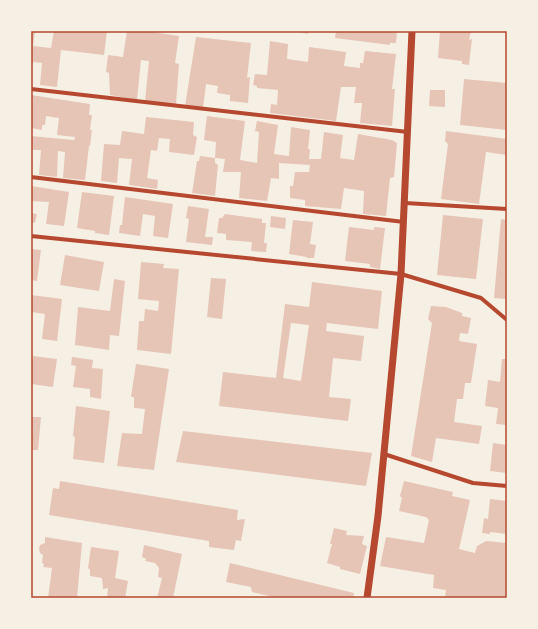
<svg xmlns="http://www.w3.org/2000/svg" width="538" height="629" font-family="'Sofia Sans Condensed',sans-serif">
  <rect width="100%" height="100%" fill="#f6efe4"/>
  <path fill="#e6c5b7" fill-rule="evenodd" d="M 31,31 L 35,31 L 33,46 L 51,48 L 54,31 L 107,31 L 104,55 L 61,50 L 57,87 L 40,85 L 42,63 L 33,62 L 31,74 Z
    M 127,31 L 145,31 L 179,36 L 175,63 L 179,64 L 176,104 L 145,101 L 149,61 L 141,60 L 137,100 L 110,95 L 109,73 L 106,72 L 108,55 L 123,57 Z
    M 295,31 L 308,31 L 308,34 Z
    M 336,31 L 397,31 L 396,43 L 390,43 L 390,45 L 335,38 Z
    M 440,31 L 471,31 L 469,40 L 472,39 L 469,65 L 462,64 L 462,61 L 438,58 Z
    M 196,37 L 251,43 L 247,78 L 250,77 L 248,103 L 230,101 L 230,95 L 217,93 L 218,86 L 206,84 L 203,108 L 185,106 Z
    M 270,41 L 288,44 L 287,59 L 308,62 L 309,47 L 346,52 L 344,66 L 360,68 L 360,63 L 363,63 L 365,51 L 396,54 L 392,89 L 395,89 L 392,126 L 360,123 L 362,103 L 354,103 L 356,87 L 341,87 L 336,121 L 270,113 L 271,104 L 277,105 L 278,90 L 257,88 L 257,86 L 253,85 L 255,74 L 267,75 Z
    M 464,79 L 507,83 L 507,130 L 460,125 Z
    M 430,90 L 445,90 L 445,107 L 429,106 Z
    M 31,95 L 90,104 L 89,115 L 92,115 L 90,130 L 92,130 L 90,146 L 89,146 L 85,180 L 63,178 L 65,152 L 58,151 L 57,177 L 39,175 L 41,150 L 31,150 L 31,136 L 74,140 L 75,137 L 57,135 L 59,118 L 46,116 L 45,125 L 42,125 L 42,130 L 31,128 Z
    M 207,116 L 245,121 L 240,160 L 257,163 L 259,132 L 255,131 L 257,121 L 278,125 L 274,154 L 289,156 L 291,127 L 310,130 L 308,149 L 310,149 L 309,159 L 321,159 L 324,132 L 343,135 L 340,158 L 354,160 L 358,134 L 392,140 L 397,143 L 394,177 L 390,178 L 386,216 L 363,214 L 364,191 L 344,188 L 341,209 L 305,206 L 305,200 L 290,198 L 290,186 L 293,186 L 295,172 L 309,172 L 310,165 L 279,163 L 279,179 L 271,178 L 267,201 L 239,198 L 241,172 L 223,172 L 225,159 L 215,158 L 216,142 L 204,140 Z
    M 146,117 L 194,122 L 193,135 L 197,137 L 194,155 L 169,152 L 170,139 L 159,138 L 157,151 L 151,150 L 147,178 L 158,180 L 157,189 L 129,185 L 132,159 L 119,158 L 117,183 L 101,181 L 104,144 L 120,145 L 122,131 L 144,134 Z
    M 446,131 L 507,139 L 507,155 L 486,152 L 479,204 L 441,199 L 448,144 L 445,141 Z
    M 200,156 L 215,158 L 215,163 L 218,165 L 215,196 L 192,193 L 197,161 L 199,161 Z
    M 31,186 L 69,192 L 64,226 L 46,224 L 49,202 L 31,201 Z
    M 82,192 L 114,196 L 109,235 L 95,233 L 95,231 L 77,228 Z
    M 125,197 L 173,204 L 168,238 L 153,236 L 155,216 L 143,214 L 140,236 L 119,233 L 120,225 L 122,225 Z
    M 188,206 L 209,209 L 205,237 L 213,237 L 212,245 L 186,242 L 189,219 L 186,218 Z
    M 31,213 L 37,214 L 35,223 L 31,222 Z
    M 225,214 L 262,219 L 262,223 L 266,223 L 264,243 L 267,243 L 266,252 L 251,251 L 252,242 L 226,240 L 226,234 L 217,233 L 219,218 L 222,218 Z
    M 443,215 L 483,219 L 476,279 L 437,275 Z
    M 271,216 L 286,218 L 285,229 L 270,227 Z
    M 501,219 L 507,220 L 507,299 L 494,298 Z
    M 293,220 L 313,222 L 310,244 L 316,245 L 314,258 L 307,258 L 307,257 L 289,254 Z
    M 349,227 L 374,230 L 374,227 L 385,228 L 380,269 L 370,267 L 370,264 L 345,261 Z
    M 31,249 L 41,250 L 37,281 L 31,280 Z
    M 65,255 L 104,262 L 99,291 L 60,285 Z
    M 141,262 L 164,264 L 163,268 L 179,269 L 171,354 L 137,350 L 139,321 L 144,321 L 145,309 L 158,311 L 159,301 L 138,299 Z
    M 211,278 L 226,279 L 222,319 L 207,317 Z
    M 114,279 L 125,281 L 119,336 L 110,335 L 109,350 L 75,345 L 78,307 L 110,311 Z
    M 312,282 L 382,291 L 378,329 L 327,323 L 326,331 L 364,336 L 361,361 L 333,358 L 329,397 L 351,399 L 348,421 L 219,406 L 223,372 L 276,378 L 285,304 L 309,307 ZM 291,323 L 309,325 L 301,381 L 283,378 Z
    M 31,295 L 62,299 L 57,341 L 42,339 L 45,314 L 31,312 Z
    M 431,306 L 446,307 L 462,313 L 462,316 L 471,318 L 468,334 L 460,333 L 459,341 L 477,344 L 471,383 L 465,383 L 463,399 L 457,399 L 454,422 L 482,426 L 479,444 L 436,438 L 432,462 L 411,456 L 432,323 L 428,319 Z
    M 33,356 L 57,359 L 53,387 L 31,384 L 31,359 L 33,359 Z
    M 72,357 L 93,360 L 92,368 L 103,369 L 101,399 L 90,397 L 90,389 L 73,387 L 76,366 L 71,365 Z
    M 502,359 L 507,359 L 507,425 L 496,424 L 498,408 L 485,406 L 488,380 L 500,382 Z
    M 136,364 L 169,369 L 154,470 L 117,466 L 122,433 L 142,434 L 145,409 L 134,408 L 134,397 L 131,397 Z
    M 76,406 L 110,411 L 104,463 L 73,459 L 75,437 L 73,436 Z
    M 31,417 L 41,417 L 38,450 L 31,450 Z
    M 183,431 L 372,453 L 366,486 L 176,462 Z
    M 493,443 L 507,445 L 507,473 L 490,471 Z
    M 60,481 L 238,510 L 237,520 L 245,519 L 241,541 L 236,540 L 234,550 L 209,547 L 209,541 L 49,515 L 53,488 L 59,489 Z
    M 404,481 L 453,492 L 452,496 L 470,500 L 459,549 L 475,553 L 477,546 L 486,541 L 507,543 L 507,598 L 445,598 L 446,590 L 433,588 L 434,575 L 380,566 L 386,537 L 424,543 L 429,520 L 426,517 L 399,511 L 402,498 L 400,496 Z
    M 490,499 L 507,501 L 507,534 L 490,532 L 490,534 L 482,533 L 484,518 L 488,519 Z
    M 334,528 L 347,531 L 346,535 L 364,536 L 362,544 L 367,546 L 360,574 L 340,569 L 340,567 L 327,563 L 332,544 L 330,544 Z
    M 45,537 L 82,543 L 77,598 L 48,598 L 52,568 L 43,567 L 44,564 L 42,563 L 43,555 L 40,553 L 39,549 L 40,545 L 45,543 Z
    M 144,545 L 182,554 L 173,598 L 157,598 L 162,578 L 158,577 L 159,568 L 155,563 L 145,561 L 146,559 L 142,557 Z
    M 91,547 L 119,551 L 115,578 L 128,581 L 125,598 L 107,598 L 108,588 L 103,589 L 102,578 L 90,576 L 90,570 L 88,568 Z
    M 230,563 L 354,593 L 353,598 L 278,598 L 252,592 L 251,587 L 226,582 Z"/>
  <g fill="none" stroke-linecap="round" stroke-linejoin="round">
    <path stroke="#b5482f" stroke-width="4" d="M 31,89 L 408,132
      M 31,177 L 404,222
      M 405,203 L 507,209
      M 31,236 L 401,274 L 481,298 L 507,320
      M 384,454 L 473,483 L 507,486"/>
    <path stroke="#b5482f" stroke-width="7" d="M 367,598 L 378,516 L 401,274 L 412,31"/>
  </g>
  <rect width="538" height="629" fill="none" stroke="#f6efe4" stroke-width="64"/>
  <rect x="32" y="32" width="474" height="565" fill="none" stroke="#b5482f" stroke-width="1.5"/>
</svg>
